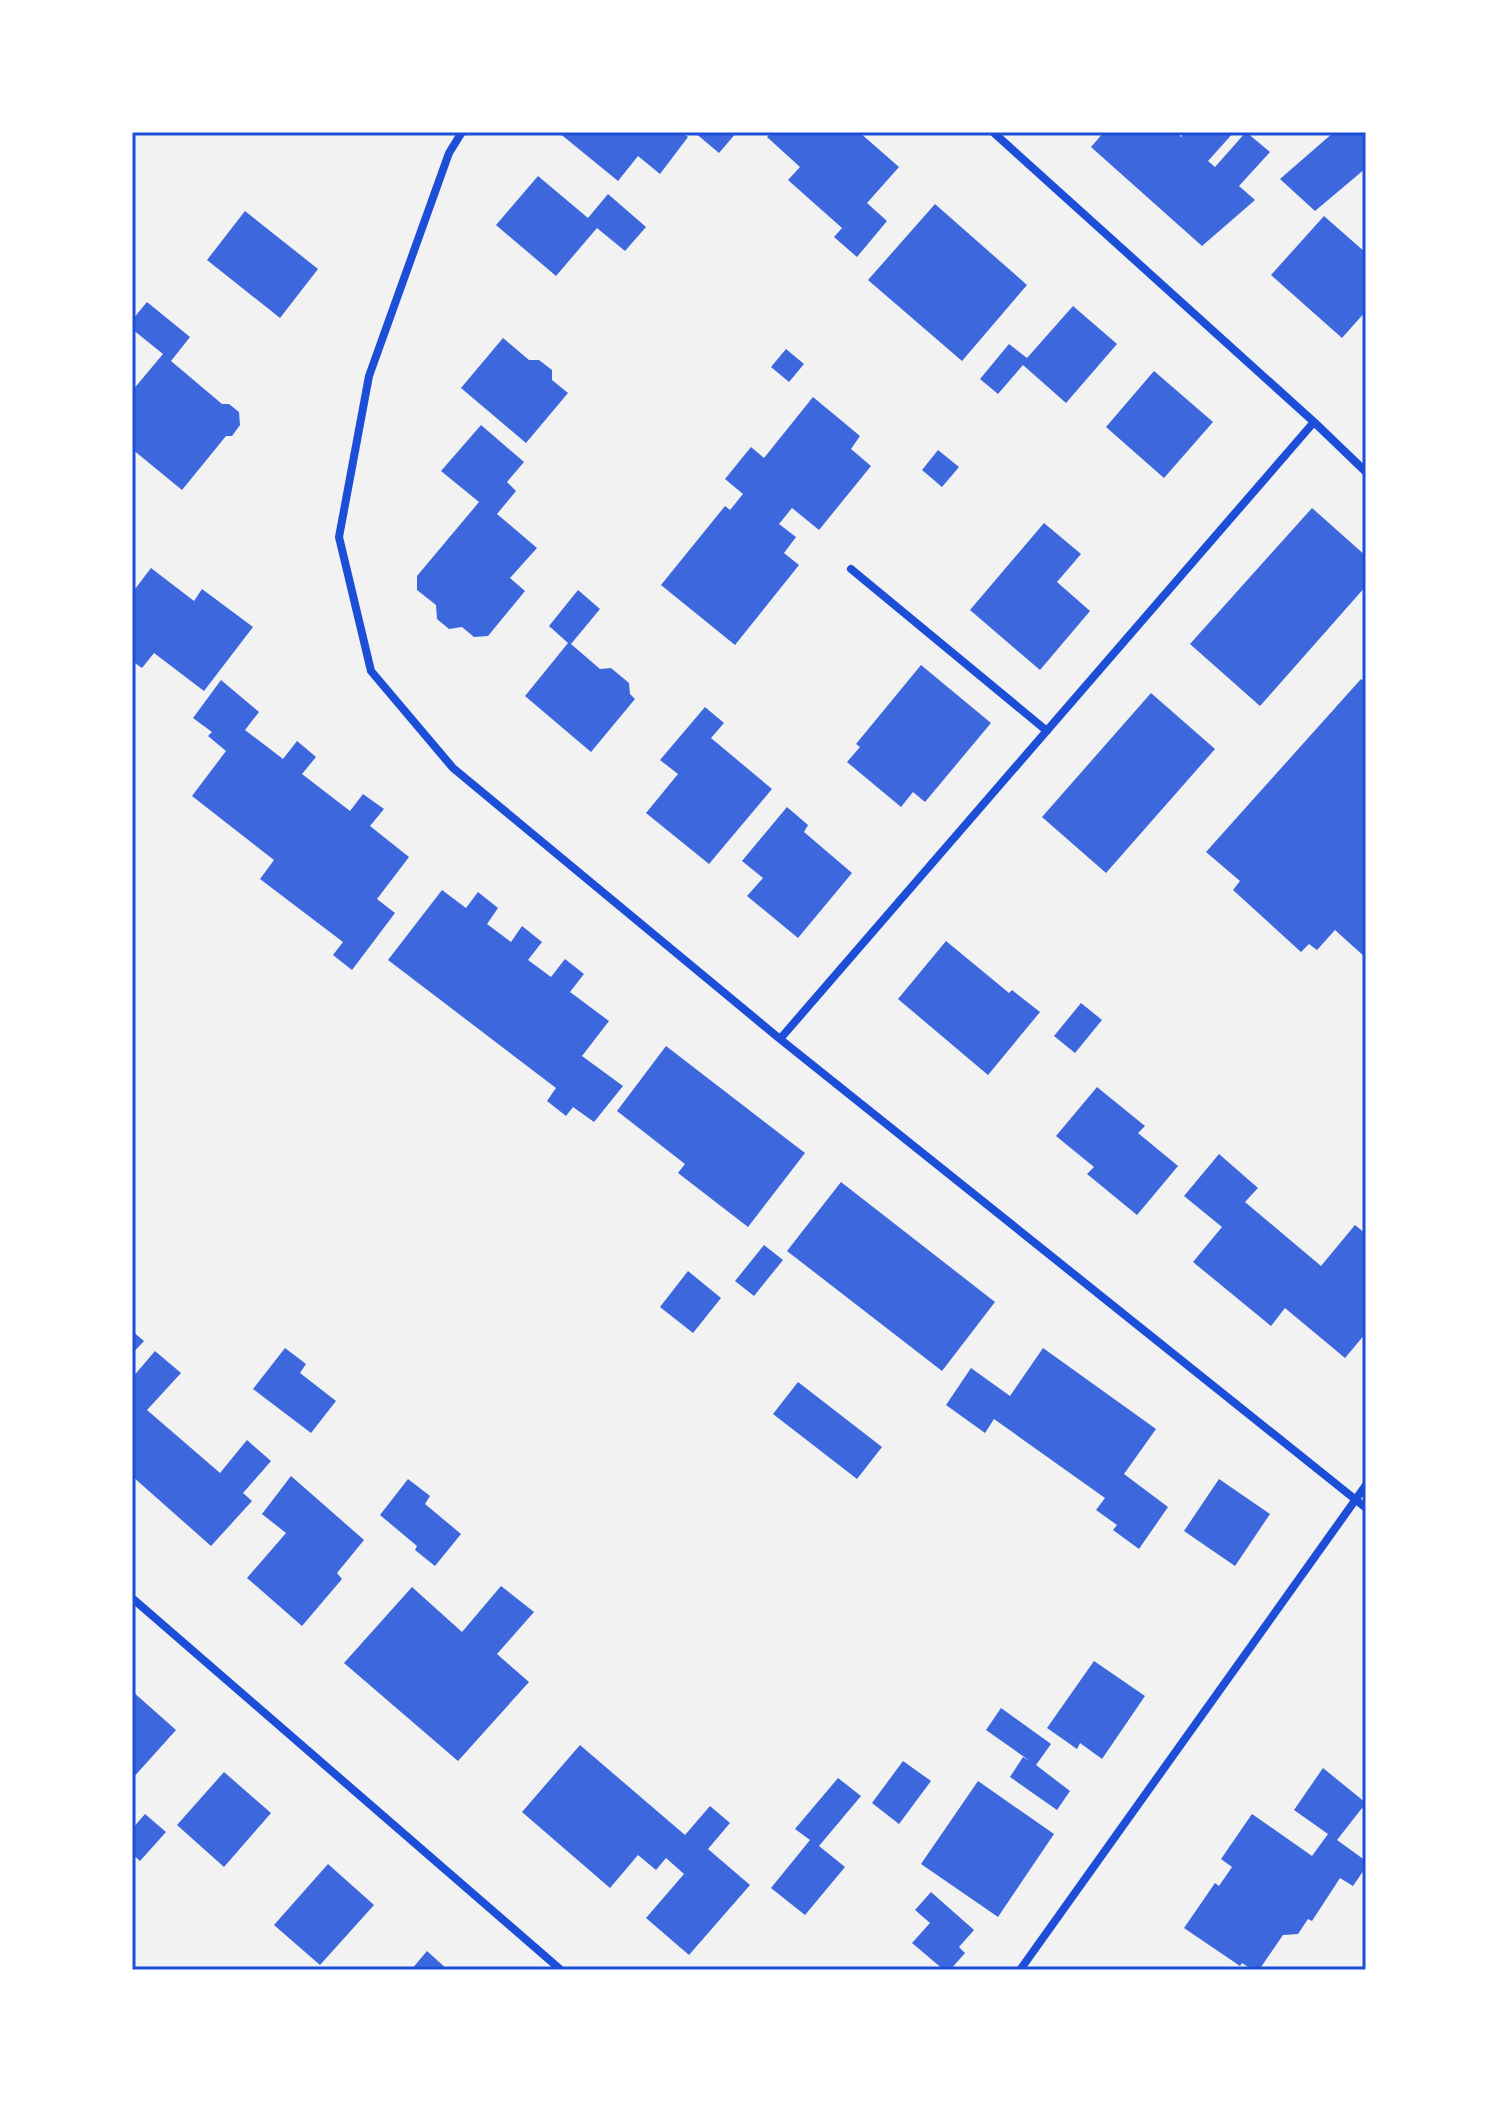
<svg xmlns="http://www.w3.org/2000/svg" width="1498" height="2102" font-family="'IBM Plex Sans',sans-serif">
  <rect width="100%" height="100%" fill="#f2f2f2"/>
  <path fill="#3d67dc" d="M 558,132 L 681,132 L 688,137 L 660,174 L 638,156 L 618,181 Z
    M 694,132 L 737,132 L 719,153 Z
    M 772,132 L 859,132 L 899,167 L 867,203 L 887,221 L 857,257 L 834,237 L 842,228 L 788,180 L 800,167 L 767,137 Z
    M 1104,132 L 1176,132 L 1181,137 L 1185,132 L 1234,132 L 1208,161 L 1215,167 L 1246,132 L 1270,152 L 1239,186 L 1255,200 L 1202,246 L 1091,147 Z
    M 1334,132 L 1366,132 L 1366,168 L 1315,211 L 1280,179 Z
    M 538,176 L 588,218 L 608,194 L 646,227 L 625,251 L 597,228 L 556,276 L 496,225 Z
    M 935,204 L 1027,285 L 962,361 L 868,280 Z
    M 245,211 L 318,269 L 280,318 L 207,260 Z
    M 1324,216 L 1366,253 L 1366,311 L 1342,338 L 1271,275 Z
    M 147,302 L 190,337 L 171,361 L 222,404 L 229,404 L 239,412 L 240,425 L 232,436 L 226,436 L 182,490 L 132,449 L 132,391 L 163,354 L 132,329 L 132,320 Z
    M 1073,306 L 1117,344 L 1066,403 L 1023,365 L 998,394 L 980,379 L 1009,344 L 1027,358 Z
    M 503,338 L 529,360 L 539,360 L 552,370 L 552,380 L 568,393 L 526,443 L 461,388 Z
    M 786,349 L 804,364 L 789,382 L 771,367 Z
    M 1154,371 L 1213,422 L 1164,478 L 1106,427 Z
    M 813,397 L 860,436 L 851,449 L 871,466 L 819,530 L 792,508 L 779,524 L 796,537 L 784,553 L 799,565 L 735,645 L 661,585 L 725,506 L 730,510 L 743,494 L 725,479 L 751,447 L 764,458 Z
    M 481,425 L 524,462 L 507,482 L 516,491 L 497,514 L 537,548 L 510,578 L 525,591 L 488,636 L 474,637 L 462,627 L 449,629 L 437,619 L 436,605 L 417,590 L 417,576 L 479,502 L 441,471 Z
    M 938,450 L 959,467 L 942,487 L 922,470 Z
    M 1312,508 L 1366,556 L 1366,586 L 1260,706 L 1190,644 Z
    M 1044,523 L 1081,554 L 1057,582 L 1090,611 L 1040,670 L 970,610 Z
    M 151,568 L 194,601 L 202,589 L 253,627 L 204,691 L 154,653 L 142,668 L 132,661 L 132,593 Z
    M 578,590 L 600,609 L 571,644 L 600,669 L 611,668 L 629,683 L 630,694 L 635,699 L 591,752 L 525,696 L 568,643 L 549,626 Z
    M 921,665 L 991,723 L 925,802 L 913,792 L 901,807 L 847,762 L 860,747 L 856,744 Z
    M 1361,679 L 1366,683 L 1366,958 L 1335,930 L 1317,950 L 1309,944 L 1301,952 L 1233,890 L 1240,881 L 1206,852 Z
    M 221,680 L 259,712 L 245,730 L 283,759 L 297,741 L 316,757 L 302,774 L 350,811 L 363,794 L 384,809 L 370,826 L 409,857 L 377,899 L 395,913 L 352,970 L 333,955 L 343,942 L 260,879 L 274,860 L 192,796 L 226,751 L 208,736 L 212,732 L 193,718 Z
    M 1151,693 L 1215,749 L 1106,873 L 1042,817 Z
    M 705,707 L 724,723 L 711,738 L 772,789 L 709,864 L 646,813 L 678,774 L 660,760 Z
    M 787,807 L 808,825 L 804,832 L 852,873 L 798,938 L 747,896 L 763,878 L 742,861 Z
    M 442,890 L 466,908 L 478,892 L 498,908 L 487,924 L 511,942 L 522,926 L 542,942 L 528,960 L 551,977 L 565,959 L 584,974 L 570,992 L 609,1021 L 582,1056 L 623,1086 L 594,1122 L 573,1107 L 566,1116 L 547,1101 L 556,1088 L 388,960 Z
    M 946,941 L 1009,993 L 1012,990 L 1040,1012 L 988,1075 L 898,999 Z
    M 1081,1003 L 1102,1020 L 1075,1053 L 1054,1036 Z
    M 666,1046 L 805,1153 L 748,1227 L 678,1173 L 685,1164 L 617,1111 Z
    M 1097,1087 L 1145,1126 L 1138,1133 L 1178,1166 L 1137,1215 L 1087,1174 L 1094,1167 L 1056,1136 Z
    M 1219,1154 L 1258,1188 L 1245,1202 L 1321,1266 L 1355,1225 L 1366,1234 L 1366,1333 L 1345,1358 L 1285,1308 L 1271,1326 L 1193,1262 L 1222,1227 L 1184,1196 Z
    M 841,1182 L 995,1302 L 942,1371 L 787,1251 Z
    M 764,1245 L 783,1260 L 754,1296 L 735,1281 Z
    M 688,1271 L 721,1298 L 693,1333 L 660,1307 Z
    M 132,1331 L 144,1341 L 132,1354 Z
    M 285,1348 L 306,1364 L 300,1373 L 336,1401 L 311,1433 L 253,1389 Z
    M 1043,1348 L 1156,1429 L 1124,1474 L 1168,1507 L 1139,1549 L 1113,1530 L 1117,1525 L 1096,1510 L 1105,1498 L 994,1419 L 985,1433 L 946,1405 L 971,1368 L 1010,1396 Z
    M 155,1351 L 181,1373 L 147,1410 L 220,1473 L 247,1440 L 271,1461 L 243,1493 L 252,1501 L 211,1546 L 132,1476 L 132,1378 Z
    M 798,1382 L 882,1447 L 857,1479 L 773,1414 Z
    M 291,1476 L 364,1540 L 337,1573 L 342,1579 L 302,1626 L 247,1578 L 286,1533 L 262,1514 Z
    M 408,1479 L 430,1496 L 425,1504 L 461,1534 L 435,1566 L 415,1550 L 417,1546 L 380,1515 Z
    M 1219,1479 L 1270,1514 L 1235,1566 L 1184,1531 Z
    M 501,1586 L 534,1612 L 497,1654 L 529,1682 L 458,1761 L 344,1663 L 412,1587 L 462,1632 Z
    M 1094,1661 L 1145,1696 L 1102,1759 L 1080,1743 L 1077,1749 L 1047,1728 Z
    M 132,1691 L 176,1730 L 132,1779 Z
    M 1001,1708 L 1051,1744 L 1036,1765 L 1070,1791 L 1057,1810 L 1010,1777 L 1023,1757 L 1030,1761 L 986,1730 Z
    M 580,1745 L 685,1835 L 710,1806 L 730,1823 L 708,1849 L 750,1885 L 689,1955 L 646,1918 L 684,1874 L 666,1858 L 656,1870 L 638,1855 L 610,1888 L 522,1812 Z
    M 903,1761 L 931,1781 L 899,1824 L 872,1803 Z
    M 1323,1768 L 1366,1803 L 1337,1840 L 1366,1861 L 1366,1867 L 1353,1886 L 1340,1878 L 1312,1921 L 1308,1919 L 1298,1934 L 1283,1935 L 1259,1970 L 1253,1970 L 1242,1963 L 1240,1966 L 1184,1928 L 1215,1883 L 1219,1886 L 1232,1867 L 1221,1859 L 1252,1814 L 1312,1856 L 1328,1834 L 1294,1810 Z
    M 224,1772 L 271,1813 L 224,1867 L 177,1825 Z
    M 838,1778 L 861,1796 L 819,1846 L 845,1867 L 805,1915 L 771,1888 L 810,1840 L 795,1829 Z
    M 978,1781 L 1054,1834 L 998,1917 L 921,1864 Z
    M 145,1814 L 166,1832 L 140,1861 L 132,1854 L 132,1829 Z
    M 328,1864 L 374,1905 L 320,1965 L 274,1925 Z
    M 931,1892 L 974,1930 L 959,1947 L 965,1953 L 950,1970 L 944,1970 L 912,1943 L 930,1923 L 915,1910 Z
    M 427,1951 L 448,1970 L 411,1970 Z"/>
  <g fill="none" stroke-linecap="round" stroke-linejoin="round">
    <path stroke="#1d4ed8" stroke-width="8" d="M 462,132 L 449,153 L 369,376 L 339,537 L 371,671 L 453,768 L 780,1039 L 1366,1508
      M 993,132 L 1314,422 L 1366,472
      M 851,569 L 1047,731
      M 780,1039 L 1314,422
      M 132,1598 L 561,1970
      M 1020,1970 L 1366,1485"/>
  </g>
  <rect width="1498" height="2102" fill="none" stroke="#ffffff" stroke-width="268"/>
  <rect x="134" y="134" width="1230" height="1834" fill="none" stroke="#1d4ed8" stroke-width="3"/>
</svg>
